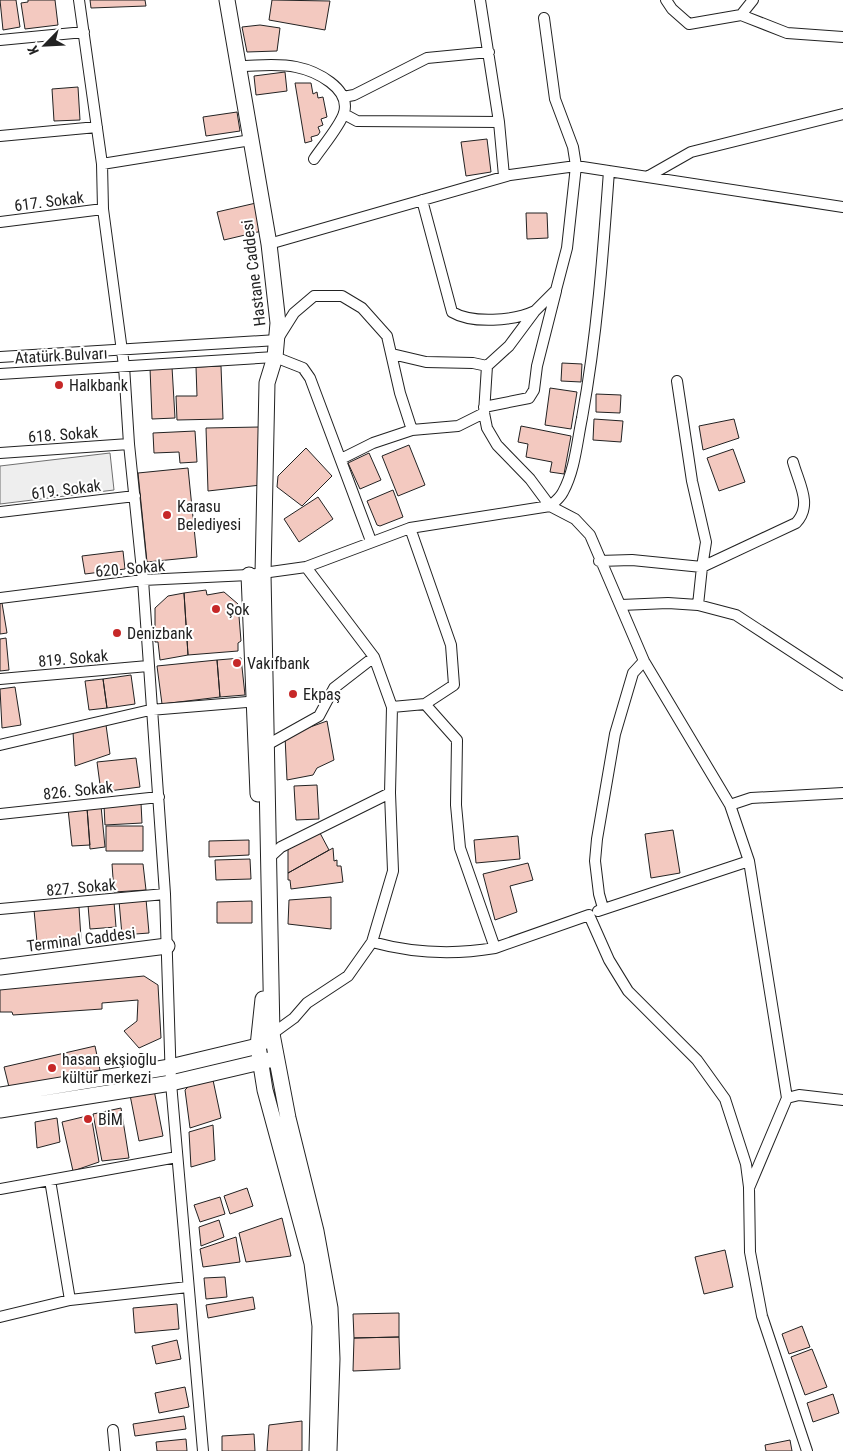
<svg xmlns="http://www.w3.org/2000/svg" width="843" height="1451" font-family="'Roboto Condensed',sans-serif">
  <rect width="100%" height="100%" fill="#fff"/>
  <path fill="#eee" stroke="#6f6f6f" d="M 110,453 L 114,490 L 0,504 L 0,466 Z"/>
  <path fill="#f3c9c0" stroke="#222" d="M 0,0 L 16,0 L 20,27 L 3,30 Z
    M 28,0 L 55,0 L 58,25 L 25,29 L 21,3 L 28,2 Z
    M 90,0 L 145,0 L 146,6 L 91,8 Z
    M 272,0 L 330,1 L 325,30 L 269,20 Z
    M 260,25 L 280,28 L 277,51 L 247,52 L 242,27 Z
    M 285,72 L 287,91 L 256,95 L 254,76 Z
    M 295,83 L 311,83 L 313,94 L 317,92 L 318,98 L 323,97 L 327,117 L 321,119 L 323,125 L 318,127 L 320,132 L 318,135 L 311,137 L 312,141 L 305,143 Z
    M 78,87 L 80,120 L 54,121 L 52,89 Z
    M 237,112 L 240,131 L 206,136 L 203,117 Z
    M 487,139 L 491,172 L 466,176 L 461,142 Z
    M 256,203 L 262,231 L 224,240 L 217,212 Z
    M 526,213 L 547,213 L 548,238 L 527,239 Z
    M 562,363 L 582,364 L 581,382 L 561,381 Z
    M 221,366 L 223,419 L 177,420 L 176,396 L 197,396 L 196,367 Z
    M 172,367 L 175,418 L 152,419 L 150,368 Z
    M 550,388 L 577,392 L 571,429 L 545,425 Z
    M 596,394 L 621,395 L 620,413 L 596,412 Z
    M 594,419 L 623,421 L 621,442 L 593,440 Z
    M 734,419 L 739,438 L 703,450 L 699,426 Z
    M 521,426 L 571,436 L 564,474 L 550,472 L 552,462 L 526,457 L 528,444 L 518,442 Z
    M 260,427 L 261,485 L 208,491 L 206,428 Z
    M 195,431 L 197,462 L 180,463 L 179,452 L 154,453 L 153,433 Z
    M 409,445 L 425,485 L 398,496 L 382,456 Z
    M 306,448 L 332,476 L 302,506 L 277,487 L 278,476 Z
    M 733,449 L 745,482 L 719,491 L 707,458 Z
    M 369,453 L 381,480 L 360,489 L 348,463 Z
    M 188,468 L 197,557 L 147,562 L 138,473 Z
    M 393,490 L 403,517 L 380,526 L 377,525 L 367,501 Z
    M 318,497 L 333,519 L 299,542 L 284,519 Z
    M 123,551 L 125,569 L 85,574 L 82,556 Z
    M 206,590 L 207,595 L 224,592 L 238,604 L 241,641 L 238,643 L 238,651 L 188,655 L 184,593 Z
    M 184,593 L 188,655 L 160,660 L 158,642 L 155,642 L 155,608 L 168,596 Z
    M 0,603 L 2,603 L 7,633 L 0,634 Z
    M 6,638 L 9,670 L 0,671 L 0,639 Z
    M 241,658 L 245,695 L 220,697 L 217,660 Z
    M 217,660 L 220,697 L 162,704 L 157,666 Z
    M 131,675 L 135,704 L 107,708 L 103,679 Z
    M 103,679 L 107,708 L 89,710 L 85,681 Z
    M 15,687 L 21,725 L 2,728 L 0,689 Z
    M 327,721 L 334,760 L 317,768 L 313,775 L 287,780 L 285,736 Z
    M 106,725 L 110,754 L 75,766 L 73,732 Z
    M 136,758 L 140,787 L 101,792 L 97,762 Z
    M 317,785 L 319,819 L 296,820 L 294,786 Z
    M 141,803 L 142,823 L 105,825 L 104,805 Z
    M 101,806 L 105,847 L 90,849 L 87,808 Z
    M 87,808 L 90,845 L 72,846 L 68,809 Z
    M 106,826 L 143,826 L 143,851 L 106,851 Z
    M 673,830 L 680,873 L 651,878 L 645,834 Z
    M 320,833 L 329,850 L 288,873 L 288,848 Z
    M 518,836 L 520,859 L 476,863 L 474,840 Z
    M 249,840 L 249,855 L 209,857 L 209,841 Z
    M 333,848 L 334,861 L 337,860 L 337,866 L 341,866 L 343,882 L 291,889 L 290,880 L 288,880 L 288,873 Z
    M 250,859 L 251,879 L 216,880 L 215,860 Z
    M 528,863 L 533,880 L 510,886 L 517,912 L 495,920 L 483,874 Z
    M 112,864 L 143,864 L 146,890 L 114,892 Z
    M 331,897 L 331,929 L 288,924 L 289,900 Z
    M 146,899 L 149,933 L 122,935 L 119,901 Z
    M 252,901 L 252,923 L 217,923 L 217,902 Z
    M 114,902 L 116,927 L 90,929 L 88,905 Z
    M 79,907 L 81,939 L 37,942 L 34,910 Z
    M 144,976 L 158,985 L 161,1038 L 139,1048 L 124,1031 L 137,1021 L 138,1000 L 102,1003 L 102,1009 L 13,1015 L 12,1012 L 0,1012 L 0,990 Z
    M 95,1046 L 100,1070 L 10,1091 L 4,1067 Z
    M 213,1080 L 221,1118 L 190,1128 L 185,1090 L 189,1086 Z
    M 154,1090 L 163,1136 L 139,1141 L 130,1095 Z
    M 121,1108 L 129,1158 L 102,1161 L 93,1114 Z
    M 91,1115 L 99,1162 L 73,1171 L 62,1122 Z
    M 57,1118 L 60,1142 L 37,1148 L 35,1122 Z
    M 213,1125 L 215,1160 L 191,1167 L 189,1132 Z
    M 247,1188 L 253,1206 L 230,1214 L 224,1196 Z
    M 220,1197 L 225,1214 L 200,1222 L 194,1205 Z
    M 282,1218 L 291,1256 L 246,1262 L 239,1233 Z
    M 219,1220 L 224,1237 L 201,1246 L 199,1227 Z
    M 236,1237 L 240,1262 L 203,1267 L 200,1249 Z
    M 725,1250 L 733,1287 L 704,1294 L 695,1257 Z
    M 225,1277 L 227,1297 L 206,1299 L 204,1278 Z
    M 253,1297 L 255,1309 L 208,1318 L 206,1305 Z
    M 177,1304 L 179,1329 L 135,1333 L 133,1308 Z
    M 399,1313 L 399,1337 L 354,1338 L 353,1314 Z
    M 802,1326 L 810,1347 L 789,1354 L 782,1334 Z
    M 399,1337 L 400,1369 L 353,1371 L 354,1338 Z
    M 177,1340 L 181,1359 L 156,1364 L 152,1346 Z
    M 812,1349 L 827,1387 L 805,1395 L 791,1357 Z
    M 185,1387 L 189,1407 L 159,1413 L 155,1393 Z
    M 833,1394 L 839,1413 L 813,1422 L 807,1403 Z
    M 184,1416 L 186,1429 L 135,1436 L 133,1424 Z
    M 302,1421 L 302,1451 L 267,1451 L 269,1425 Z
    M 254,1434 L 255,1451 L 222,1451 L 222,1436 Z
    M 186,1439 L 187,1451 L 157,1451 L 156,1442 Z
    M 790,1440 L 792,1451 L 766,1451 L 765,1445 Z"/>
  <g fill="none" stroke-linecap="round" stroke-linejoin="round">
    <defs>
      <path id="street" d="M 79,0 L 102,164 L 103,209 L 124,366 L 129,444 L 143,580 L 165,894 L 171,1083 L 203,1451
        M 480,0 L 499,122 L 504,176
        M 666,0 L 672,9 L 689,24 L 741,15 L 787,33 L 843,37
        M 741,15 L 753,0
        M 544,18 L 555,99 L 573,147 L 576,166 L 567,248 L 556,290 L 535,311 L 509,346 L 487,366 L 484,413 L 487,428 L 497,445 L 530,479 L 550,506 C 556,501 560,498 563,492 C 575,470 577,442 582,418 C 597,336 603,254 609,171
        M 0,40 L 84,32
        M 238,66 C 257,66 278,63 296,67 C 316,71 351,88 344,113 C 340,126 322,147 314,159
        M 343,97 L 354,95 L 427,58 L 489,52
        M 344,114 L 357,121 L 499,122
        M 0,136 L 97,127
        M 102,164 L 251,140
        M 647,177 L 691,152 L 843,114
        M 422,200 L 452,312 C 472,324 514,321 535,311
        M 0,222 L 103,209
        M 269,244 L 510,175 L 576,166 L 843,207
        M 392,354 L 426,362 L 473,363 L 487,366
        M 0,357 L 277,340 L 294,313 L 314,296 L 342,296 L 362,308 L 387,336 L 400,393 L 412,430
        M 0,374 L 275,357 L 303,368 L 310,378 L 371,541
        M 677,381 L 692,481 L 706,542 L 702,567
        M 484,407 L 529,398 L 534,390 L 537,366 L 556,291
        M 0,453 L 129,444
        M 341,459 L 373,443 L 412,430 L 458,426 L 484,413
        M 0,512 L 135,496
        M 410,528 L 451,645 L 454,685 L 425,704
        M 599,561 L 632,560 L 702,567 L 698,605 L 736,615 L 843,685
        M 306,567 L 374,657 L 392,707
        M 702,567 L 796,523 C 813,505 799,484 793,462
        M 0,598 L 143,580 L 249,575 L 306,567 L 410,528 L 550,506 L 575,519 L 590,535 L 644,661 L 730,805 L 749,861 L 787,1098 L 749,1188 L 750,1252 L 762,1316 L 807,1451
        M 621,605 L 668,603 L 698,605
        M 0,679 L 148,666
        M 0,745 L 150,710 L 260,701
        M 267,745 L 319,716 L 334,688 L 374,657
        M 730,805 L 751,798 L 843,793
        M 0,814 L 159,797
        M 270,857 L 281,847 L 390,793
        M 603,908 L 599,894 L 595,861 L 597,839 L 615,734 L 633,673 L 644,661
        M 0,909 L 165,894
        M 598,911 L 749,861
        M 372,942 C 412,953 454,955 495,948
        M 272,1034 L 294,1018 L 307,1003 L 348,976 L 372,942 L 393,871 L 390,793 L 392,707 L 425,704 L 457,740 L 456,805 L 460,848 L 495,948 L 589,915 L 609,960 L 628,991 L 697,1060 L 725,1099 L 746,1164 L 749,1187
        M 787,1098 L 799,1095 L 843,1100
        M 50,1180 L 70,1300
        M 0,1189 L 177,1157
        M 0,1317 L 70,1300 L 188,1287
        M 113,1430 L 115,1451"/>
      <path id="secondary" d="M 227,0 L 269,244 L 278,323 L 275,357 L 267,383 L 263,574 L 272,1034 L 288,1118 L 316,1231 L 330,1308 L 332,1359 L 329,1451
        M 249,575 L 258,794
        M 0,967 L 167,946
        M 263,999 L 258,1046 L 265,1090 L 312,1263 L 320,1326 L 317,1451
        M 0,1095 L 170,1067 L 258,1046 L 265,1040
        M 0,1110 L 171,1083 L 269,1060"/>
    </defs>
    <use href="#street" stroke="#222" stroke-width="12"/>
    <use href="#secondary" stroke="#222" stroke-width="17"/>
    <use href="#street" stroke="#fff" stroke-width="10"/>
    <use href="#secondary" stroke="#fff" stroke-width="15"/>
  </g>
  <g fill="#c62828" stroke="#fff" stroke-width="2">
    <circle cx="59" cy="385" r="5"/>
    <circle cx="167" cy="515" r="5"/>
    <circle cx="216" cy="609" r="5"/>
    <circle cx="117" cy="633" r="5"/>
    <circle cx="237" cy="663" r="5"/>
    <circle cx="293" cy="694" r="5"/>
    <circle cx="52" cy="1068" r="5"/>
    <circle cx="88" cy="1119" r="5"/>
  </g>
  <g text-anchor="middle" stroke-width="4" stroke-linejoin="round" paint-order="stroke">
    <g font-size="16" fill="#222" stroke="#fff">
      <text transform="translate(49 201) rotate(-7)" y="6">617. Sokak</text>
      <text transform="translate(253 273) rotate(-97)" y="6">Hastane Caddesi</text>
      <text transform="translate(61 355) rotate(-3)" y="6">Atatürk Bulvarı</text>
      <text transform="translate(63 434) rotate(-4)" y="6">618. Sokak</text>
      <text transform="translate(66 489) rotate(-7)" y="6">619. Sokak</text>
      <text transform="translate(130 568) rotate(-5)" y="6">620. Sokak</text>
      <text transform="translate(73 658) rotate(-5)" y="6">819. Sokak</text>
      <text transform="translate(78 790) rotate(-6)" y="6">826. Sokak</text>
      <text transform="translate(81 887) rotate(-5)" y="6">827. Sokak</text>
      <text transform="translate(81 939) rotate(-7)" y="6">Terminal Caddesi</text>
    </g>
    <g font-size="16" fill="#222" stroke="#fff" text-anchor="start">
      <text x="69" y="391">Halkbank</text>
      <text x="177" y="512">Karasu<tspan x="177" dy="18">Belediyesi</tspan></text>
      <text x="226" y="615">Şok</text>
      <text x="127" y="639">Denizbank</text>
      <text x="247" y="669">Vakıfbank</text>
      <text x="303" y="700">Ekpaş</text>
      <text x="62" y="1065">hasan ekşioğlu<tspan x="62" dy="18">kültür merkezi</tspan></text>
      <text x="98" y="1125">BİM</text>
    </g>
  </g>
  <g transform="translate(45 45) rotate(246)" stroke="#ffffff" stroke-width="4" paint-order="stroke">
  <path d="M0-4L9 19L0 12L-9 19Z" fill="#222222"/>
  <text y="-8" font-size="14" font-weight="bold" text-anchor="middle" fill="#222222">K</text>
  </g>
</svg>
